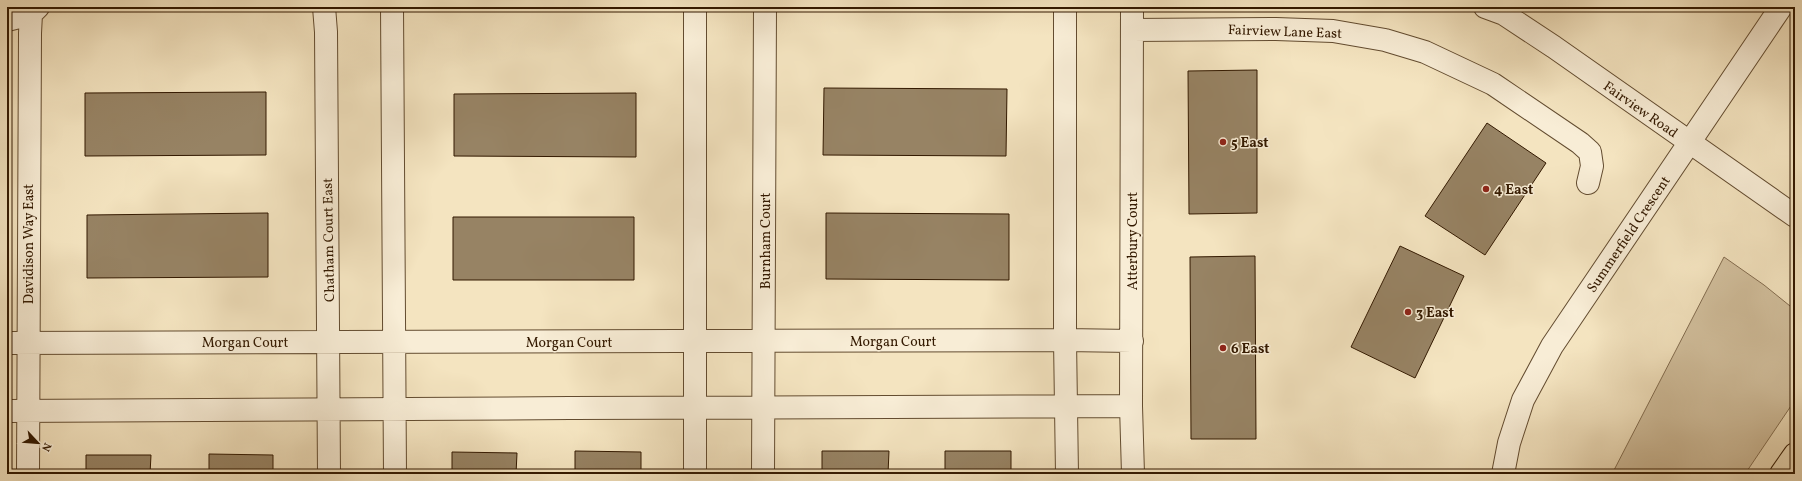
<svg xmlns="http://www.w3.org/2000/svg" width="1802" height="481" font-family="Vollkorn,serif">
  <rect width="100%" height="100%" fill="#f4e4c0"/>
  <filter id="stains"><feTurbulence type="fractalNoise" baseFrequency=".005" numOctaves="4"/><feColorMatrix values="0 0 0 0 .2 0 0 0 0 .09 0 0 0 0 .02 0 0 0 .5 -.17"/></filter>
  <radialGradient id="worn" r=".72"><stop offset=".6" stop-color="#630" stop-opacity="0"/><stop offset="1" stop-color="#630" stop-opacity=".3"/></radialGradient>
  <path fill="#d3c19f" stroke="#836d50" d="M 1724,257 L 1764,285 L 1795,310 L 1795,400 L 1745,474 L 1612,474 Z"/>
  <path fill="#978364" stroke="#331900" d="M 1257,70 L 1257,213 L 1189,214 L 1188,71 Z
    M 824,88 L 1007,89 L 1006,156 L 823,155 Z
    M 266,92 L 266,155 L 85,156 L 85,93 Z
    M 636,93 L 636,157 L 454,156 L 454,94 Z
    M 1487,123 L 1546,163 L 1485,255 L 1425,216 Z
    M 268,213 L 268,277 L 87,278 L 87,215 Z
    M 826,213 L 1009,214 L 1009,280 L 826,279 Z
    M 453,217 L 634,217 L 634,280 L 453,280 Z
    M 1400,246 L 1464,276 L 1415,378 L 1351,347 Z
    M 1255,256 L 1256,439 L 1191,439 L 1190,257 Z
    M 575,451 L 641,452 L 641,474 L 575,474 Z
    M 822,451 L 889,451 L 888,474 L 822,474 Z
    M 945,451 L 1011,451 L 1011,474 L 945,474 Z
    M 452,452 L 517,453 L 516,474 L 452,474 Z
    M 209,454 L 273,455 L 273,474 L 209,474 Z
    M 86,455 L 151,455 L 150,474 L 86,474 Z"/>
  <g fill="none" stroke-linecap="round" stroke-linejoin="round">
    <defs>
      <path id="street" d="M 324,7 L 326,32 L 329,474
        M 392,7 L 395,474
        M 695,7 L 695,474
        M 1065,7 L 1065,340 L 1067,474
        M 1132,7 L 1131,406 L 1133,474
        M 1485,7 L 1504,14 L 1554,47 L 1795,216
        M 7,20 L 31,14 L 38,7
        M 1132,30 L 1276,29 L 1333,31 L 1385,40 L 1425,52 L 1493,84 L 1580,143 L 1590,152 L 1592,166 L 1588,183
        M 7,343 L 1065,340 L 1132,341
        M 7,411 C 382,407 756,409 1131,406
        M 28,474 L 30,33 L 31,14
        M 763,474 L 765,7
        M 1503,474 L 1509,443 L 1523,400 L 1552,346 L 1781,7"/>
      <path id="primary" d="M 1781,474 L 1795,454"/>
    </defs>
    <use href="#street" stroke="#634c30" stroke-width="24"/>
    <use href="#primary" stroke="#331900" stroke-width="24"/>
    <use href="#street" stroke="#f8edd6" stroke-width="22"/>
    <use href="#primary" stroke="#f4e4c0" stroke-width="22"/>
  </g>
  <g fill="#8f2418" stroke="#f8edd6" stroke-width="1.5">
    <circle cx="1223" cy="142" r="4"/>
    <circle cx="1486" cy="189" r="4"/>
    <circle cx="1408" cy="312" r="4"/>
    <circle cx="1223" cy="348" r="4"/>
  </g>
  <g text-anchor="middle" stroke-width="3" stroke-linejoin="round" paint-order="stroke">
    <g font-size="14" fill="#331900" stroke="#f8edd6">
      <text transform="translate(1285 31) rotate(2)" y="5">Fairview Lane East</text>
      <text transform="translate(1641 109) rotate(35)" y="5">Fairview Road</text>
      <text transform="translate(1628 234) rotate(-56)" y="5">Summerfield Crescent</text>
      <text transform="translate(328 240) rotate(-91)" y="5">Chatham Court East</text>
      <text transform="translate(765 241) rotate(-90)" y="5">Burnham Court</text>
      <text transform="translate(1132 241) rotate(-90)" y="5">Atterbury Court</text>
      <text transform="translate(28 244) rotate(-90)" y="5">Davidison Way East</text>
      <text x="893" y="346">Morgan Court</text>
      <text x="245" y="347">Morgan Court</text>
      <text x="569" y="347">Morgan Court</text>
    </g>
    <g font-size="14" font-weight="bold" fill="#331900" stroke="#f8edd6" text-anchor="start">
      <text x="1231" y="147">5 East</text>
      <text x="1494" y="194">4 East</text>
      <text x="1416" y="317">3 East</text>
      <text x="1231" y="353">6 East</text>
    </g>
  </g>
  <rect width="1802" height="481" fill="none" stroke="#f4e4c0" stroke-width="24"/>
  <rect x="8" y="8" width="1786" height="465" fill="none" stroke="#331900" stroke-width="2"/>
  <rect x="12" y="12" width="1778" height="457" fill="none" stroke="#331900"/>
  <g transform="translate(38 443) rotate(116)" stroke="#f8edd6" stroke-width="3" paint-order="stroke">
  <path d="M0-3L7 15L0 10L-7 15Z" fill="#331900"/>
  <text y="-6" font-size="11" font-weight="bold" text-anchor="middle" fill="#331900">N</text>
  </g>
  <rect width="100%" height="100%" filter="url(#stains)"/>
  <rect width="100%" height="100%" fill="url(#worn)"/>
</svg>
